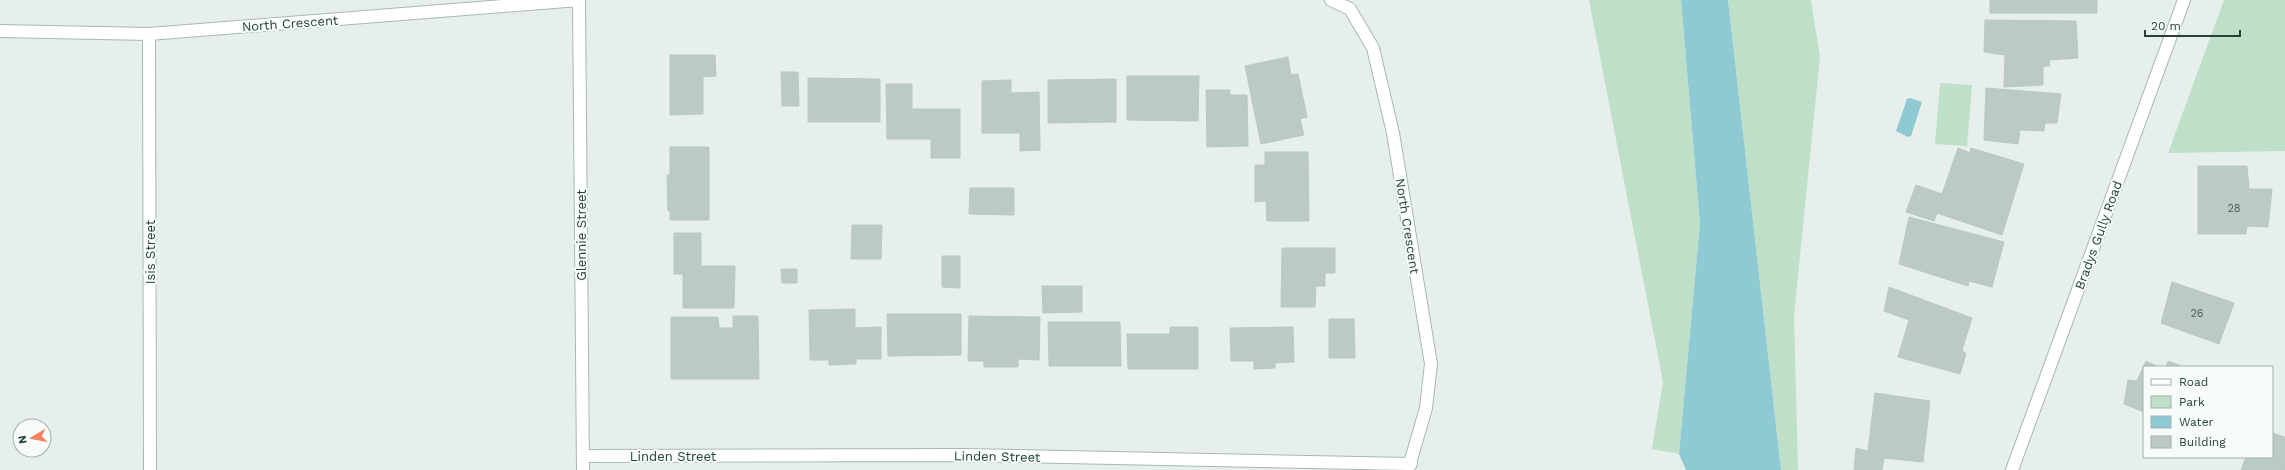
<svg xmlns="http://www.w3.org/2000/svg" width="2285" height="470" font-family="'Work Sans',sans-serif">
  <rect width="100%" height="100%" fill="#e6efeb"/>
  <path fill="#bfe0c8" d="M 1589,0 L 1681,0 L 1700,223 L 1679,454 L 1652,449 L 1663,382 Z
    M 1728,0 L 1811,0 L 1820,57 L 1794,315 L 1798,470 L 1781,470 Z
    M 2224,0 L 2285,0 L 2285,151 L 2168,153 Z
    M 1940,83 L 1972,85 L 1967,146 L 1935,144 Z"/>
  <path fill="#8ec9d4" d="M 1681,0 L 1728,0 L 1781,470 L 1686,470 L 1679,454 L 1700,223 Z
    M 1910,98 L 1922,102 L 1911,136 L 1908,137 L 1896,131 L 1907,99 Z"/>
  <path fill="#bbcac4" stroke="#b8c9c2" d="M 1990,0 L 2097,0 L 2097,13 L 1990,13 Z
    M 1985,20 L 2076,21 L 2078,58 L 2049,60 L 2050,66 L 2043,66 L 2043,85 L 2004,87 L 2005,55 L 1984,52 Z
    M 670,55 L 715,55 L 716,76 L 703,77 L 703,114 L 670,115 Z
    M 1288,57 L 1291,75 L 1298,74 L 1307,117 L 1300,119 L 1304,135 L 1261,144 L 1245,66 Z
    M 781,72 L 798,72 L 799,106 L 782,106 Z
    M 1127,76 L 1199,76 L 1198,121 L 1127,120 Z
    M 808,78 L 880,79 L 880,122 L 808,122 Z
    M 1116,79 L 1116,122 L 1048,123 L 1048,80 Z
    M 1011,80 L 1011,93 L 1039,92 L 1040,150 L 1020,151 L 1020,133 L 982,133 L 982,81 Z
    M 886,84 L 912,84 L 912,109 L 960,109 L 960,158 L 931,158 L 931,139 L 887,139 Z
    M 1986,88 L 2061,94 L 2057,123 L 2045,123 L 2044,131 L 2020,130 L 2018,144 L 1984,140 Z
    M 1206,90 L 1230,90 L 1230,95 L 1247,95 L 1248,146 L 1207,147 Z
    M 670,147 L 709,147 L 709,220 L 670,220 L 670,211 L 668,211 L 667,175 L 670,175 Z
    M 1958,148 L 1970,153 L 1971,148 L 2024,164 L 2002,235 L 1937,213 L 1934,221 L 1906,212 L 1916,185 L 1942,194 Z
    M 1265,152 L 1308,152 L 1309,221 L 1267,221 L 1266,201 L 1255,202 L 1255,165 L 1265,165 Z
    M 2198,166 L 2247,166 L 2249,189 L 2272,189 L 2268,227 L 2247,226 L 2246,234 L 2198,234 Z
    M 970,188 L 1014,188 L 1014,215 L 969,214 Z
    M 1909,217 L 2004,242 L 1992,287 L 1969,281 L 1968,286 L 1899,264 Z
    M 852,225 L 882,225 L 881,259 L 851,259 Z
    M 674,233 L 701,233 L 701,266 L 735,266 L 734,308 L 683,308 L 683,274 L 674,274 Z
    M 1282,248 L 1335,248 L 1335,273 L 1325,273 L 1325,286 L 1316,286 L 1315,307 L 1281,307 Z
    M 942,256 L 960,256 L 960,288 L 942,287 Z
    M 781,269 L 797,269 L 797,283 L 782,283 Z
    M 2172,282 L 2234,303 L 2219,344 L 2161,323 Z
    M 1042,286 L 1082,286 L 1082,312 L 1043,313 Z
    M 1889,287 L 1972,318 L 1962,350 L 1966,354 L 1960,374 L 1898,357 L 1909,320 L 1884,311 Z
    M 855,309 L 855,328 L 881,327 L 881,359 L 856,359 L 856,364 L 829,365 L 829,360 L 810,360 L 809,310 Z
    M 887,314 L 961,314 L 961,355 L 888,356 Z
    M 733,316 L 758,316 L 759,379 L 671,379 L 671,317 L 718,317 L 719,328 L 733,328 Z
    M 969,316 L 1040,317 L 1039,360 L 1018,359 L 1018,367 L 984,367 L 984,361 L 968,361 Z
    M 1329,319 L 1354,319 L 1355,358 L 1329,358 Z
    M 1048,322 L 1120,322 L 1121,366 L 1049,366 Z
    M 1170,327 L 1198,327 L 1198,369 L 1128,369 L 1127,334 L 1170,334 Z
    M 1293,327 L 1294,362 L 1275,363 L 1275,368 L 1254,369 L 1254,361 L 1231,361 L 1230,328 Z
    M 2146,361 L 2158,367 L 2144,367 L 2144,412 L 2124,404 L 2128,380 L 2137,381 Z
    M 2168,361 L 2184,367 L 2166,367 Z
    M 1875,393 L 1930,401 L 1923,462 L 1884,458 L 1882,470 L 1854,470 L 1856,448 L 1868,451 Z
    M 2272,433 L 2285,437 L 2285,470 L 2241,470 L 2246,457 L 2272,457 Z"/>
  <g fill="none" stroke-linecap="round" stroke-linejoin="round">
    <defs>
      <path id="minor" d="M 579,0 L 583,470
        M 1331,0 L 1350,9 L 1373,48 L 1393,133 L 1431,364 L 1426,408 L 1408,470
        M 0,31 L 149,34 L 579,0
        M 149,34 L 150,470
        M 583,456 L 963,455 L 1411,464
        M 2012,470 L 2184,0"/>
    </defs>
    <use href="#minor" stroke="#a8b8b2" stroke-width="14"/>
    <use href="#minor" stroke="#fff" stroke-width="12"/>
  </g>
  <g text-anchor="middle" stroke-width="4" stroke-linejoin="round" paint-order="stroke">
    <g font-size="11" fill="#4a645c">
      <text x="2234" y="212">28</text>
      <text x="2197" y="317">26</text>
    </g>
    <g font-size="13" fill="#24423a" stroke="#f7fbf9">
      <text transform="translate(290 23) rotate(-4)" y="5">North Crescent</text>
      <text transform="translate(1408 226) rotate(81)" y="5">North Crescent</text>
      <text transform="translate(581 235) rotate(-90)" y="5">Glennie Street</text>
      <text transform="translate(2098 235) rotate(-70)" y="5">Bradys Gully Road</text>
      <text transform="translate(150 252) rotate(-90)" y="5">Isis Street</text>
      <text x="673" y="461">Linden Street</text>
      <text transform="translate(997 456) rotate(1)" y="5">Linden Street</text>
    </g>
  </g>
  <rect x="2143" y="366" width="130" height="92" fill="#f7fbf9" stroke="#a3b1ad"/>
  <rect x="2151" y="379" width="20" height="6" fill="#ffffff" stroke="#a3b1ad"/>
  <text x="2179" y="386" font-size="12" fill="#24423a">Road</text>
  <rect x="2151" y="396" width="20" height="12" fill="#bfe0c8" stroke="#a3b1ad"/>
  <text x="2179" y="406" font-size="12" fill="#24423a">Park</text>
  <rect x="2151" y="416" width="20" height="12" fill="#8ec9d4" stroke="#a3b1ad"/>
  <text x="2179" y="426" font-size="12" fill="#24423a">Water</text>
  <rect x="2151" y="436" width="20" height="12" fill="#bbcac4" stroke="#a3b1ad"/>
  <text x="2179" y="446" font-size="12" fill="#24423a">Building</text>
  <g transform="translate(32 438) rotate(260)"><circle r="19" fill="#f7fbf9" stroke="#a3b1ad"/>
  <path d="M0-3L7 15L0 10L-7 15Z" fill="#f4845f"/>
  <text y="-6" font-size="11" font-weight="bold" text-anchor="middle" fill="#24423a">N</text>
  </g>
  <path d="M2145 30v6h95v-6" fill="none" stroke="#24423a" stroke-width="2"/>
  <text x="2151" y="30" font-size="12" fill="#24423a" stroke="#f7fbf9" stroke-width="3" paint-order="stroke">20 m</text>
</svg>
